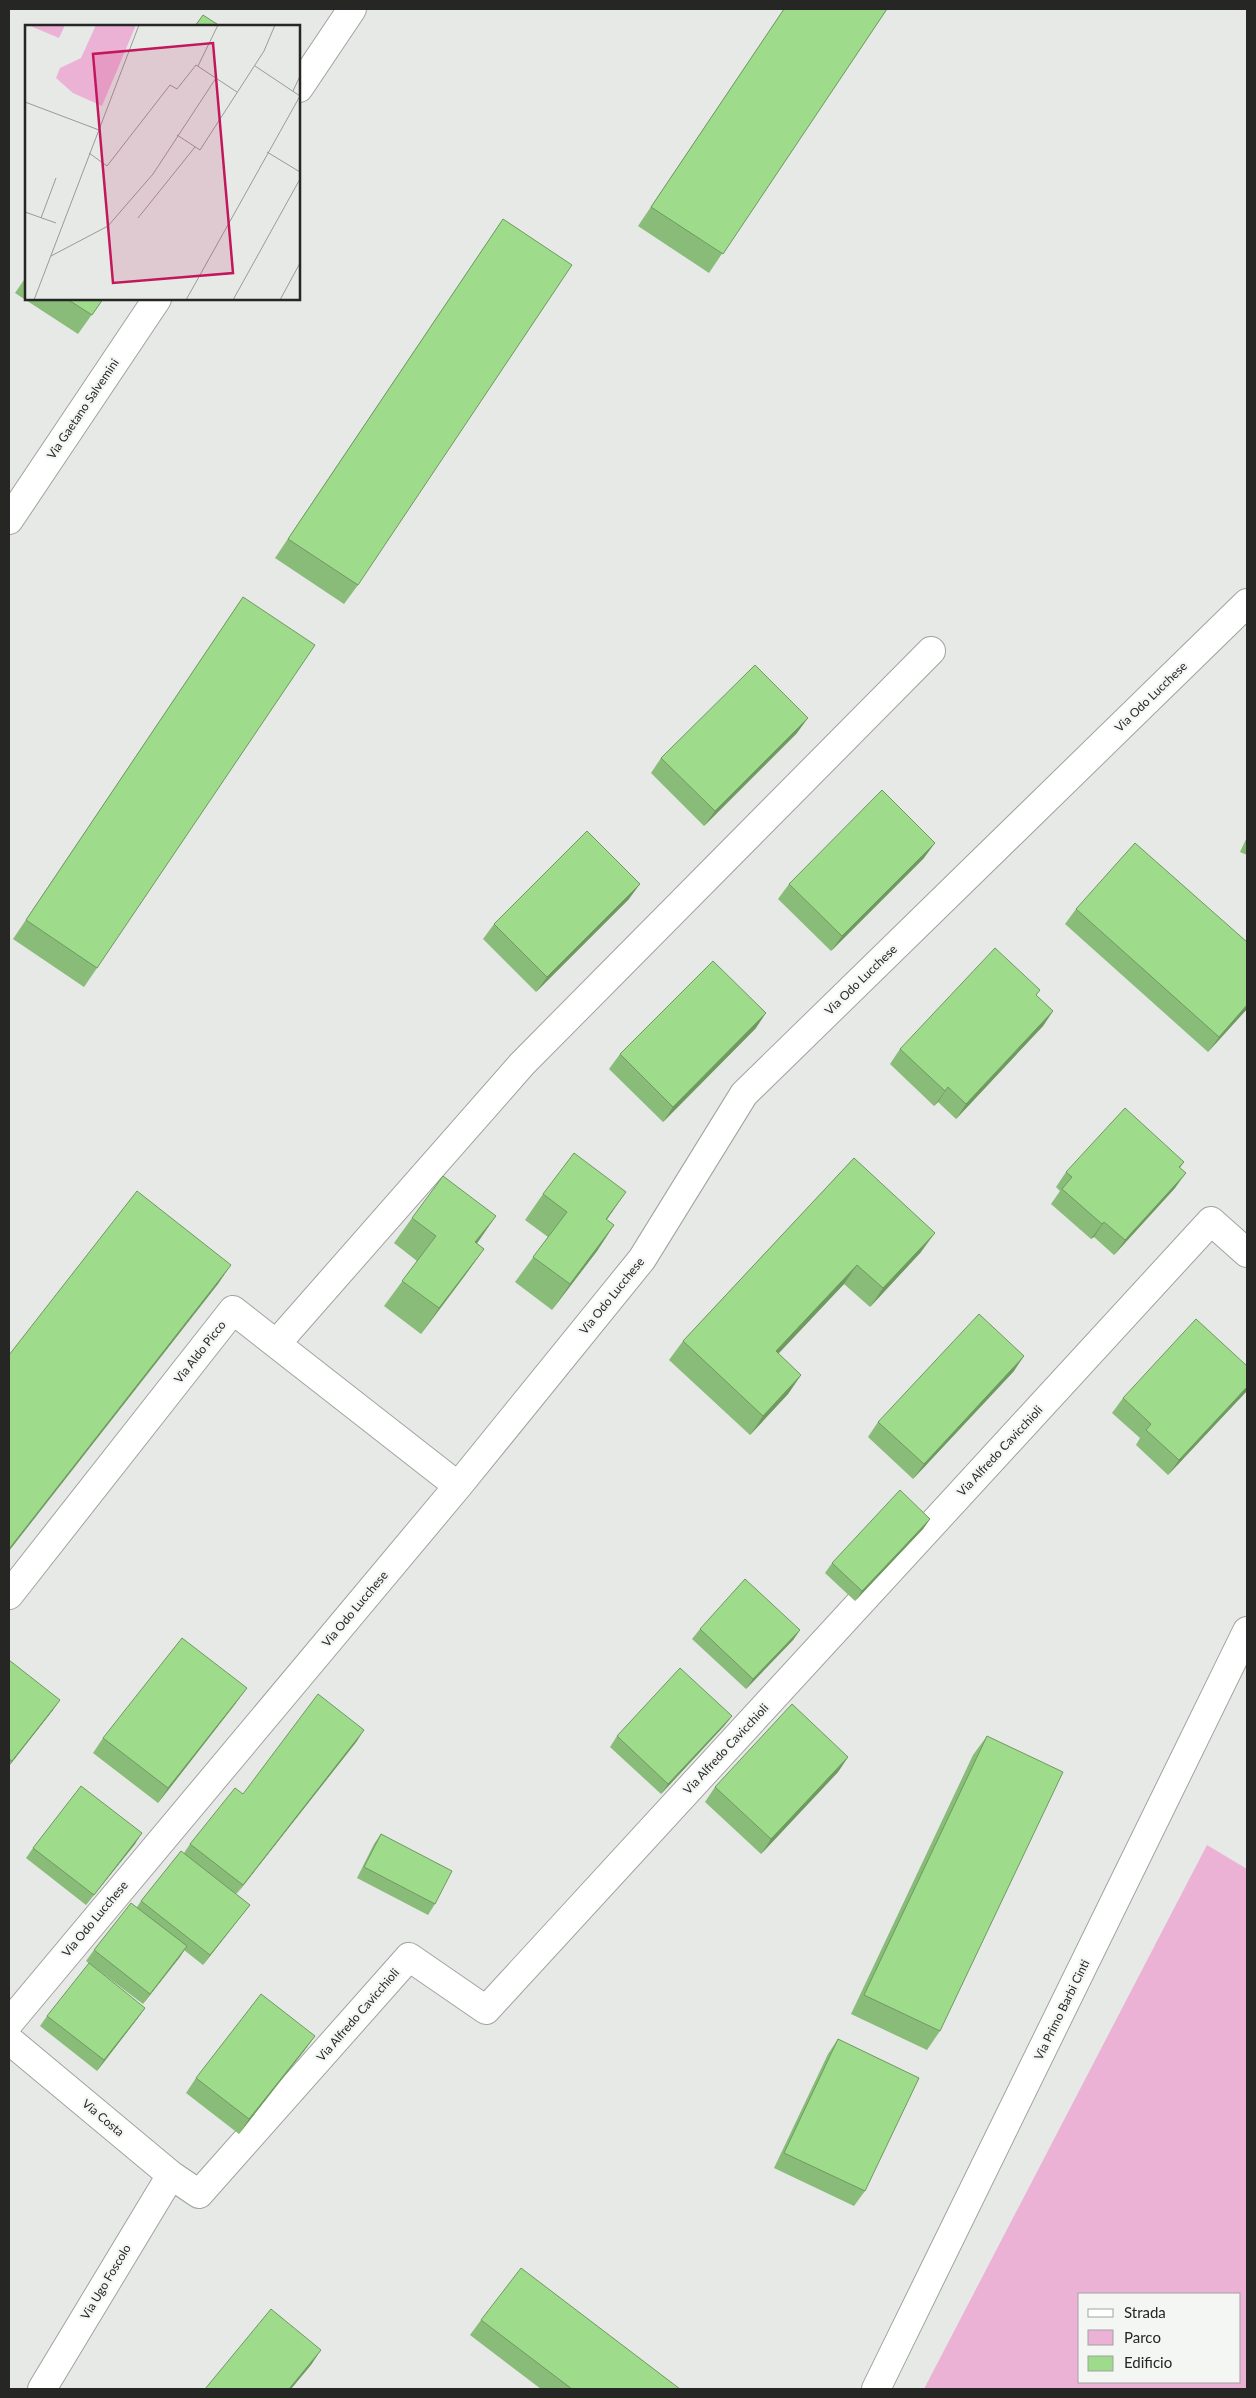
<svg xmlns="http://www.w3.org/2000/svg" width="1256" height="2398" font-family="Lato,sans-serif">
  <rect width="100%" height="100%" fill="#e6e9e5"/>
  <path fill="#ecb2d6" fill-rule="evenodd" d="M 1207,1845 L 1247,1869 L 1247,2389 L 924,2389 ZM 1080,2294 L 1240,2294 L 1240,2382 L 1080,2382 Z"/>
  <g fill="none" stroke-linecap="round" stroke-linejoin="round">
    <defs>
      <path id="minor" d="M 299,88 L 352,9
        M 9,520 L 157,299
        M 277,1343 L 522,1064 L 931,651
        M 9,1595 L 233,1310 L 458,1486
        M 9,2023 L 458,1486 L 642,1259 L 744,1094 L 1247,603
        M 9,2040 L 171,2175 L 199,2194 L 409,1957 L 486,2010 L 1211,1221 L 1247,1253
        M 42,2389 L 171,2175
        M 876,2389 L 1247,1631"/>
    </defs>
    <use href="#minor" stroke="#a0a39f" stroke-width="30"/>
    <use href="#minor" stroke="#fff" stroke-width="28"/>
  </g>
  <path fill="#88bc78" d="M 784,9 L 887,9 L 709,273 L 638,226 Z
    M 503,219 L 358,585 L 344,604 L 275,558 Z
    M 26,277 L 26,299 L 103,299 L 78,334 L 15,293 Z
    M 243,597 L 97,968 L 84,987 L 13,939 Z
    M 797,733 L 704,826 L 651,773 L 661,758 Z
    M 1247,837 L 1247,855 L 1240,852 Z
    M 924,858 L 831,951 L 778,899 L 789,884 Z
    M 629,899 L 536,992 L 483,939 L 494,924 Z
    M 1076,909 L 1247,1009 L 1208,1052 L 1065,924 Z
    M 1036,995 L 1053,1011 L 1043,1026 L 956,1119 L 938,1102 L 934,1106 L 890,1064 L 900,1049 Z
    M 756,1028 L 663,1122 L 609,1069 L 620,1054 Z
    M 854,1158 L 921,1252 L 870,1307 L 844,1284 L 778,1354 L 801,1375 L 788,1394 L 750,1435 L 669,1360 L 683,1341 Z
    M 1184,1162 L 1180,1168 L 1175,1188 L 1114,1255 L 1094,1237 L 1091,1239 L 1051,1204 L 1060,1191 L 1056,1187 L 1066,1172 Z
    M 543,1194 L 614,1225 L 597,1251 L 552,1310 L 515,1282 L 548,1237 L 525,1220 Z
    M 412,1218 L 476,1243 L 484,1249 L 466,1274 L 421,1334 L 384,1306 L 417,1261 L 394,1243 Z
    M 1247,1366 L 1247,1390 L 1168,1475 L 1136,1445 L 1140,1438 L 1112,1413 L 1123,1398 Z
    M 1014,1371 L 913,1479 L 868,1437 L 878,1422 Z
    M 930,1519 L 923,1529 L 855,1601 L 825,1573 L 832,1563 Z
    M 700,1629 L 800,1630 L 793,1640 L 746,1689 L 692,1639 Z
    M 9,1660 L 53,1710 L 9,1766 Z
    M 236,1703 L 158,1803 L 93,1753 L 103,1738 Z
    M 732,1716 L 724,1726 L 661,1794 L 610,1747 L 617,1736 Z
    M 987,1736 L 940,2031 L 927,2050 L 851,2014 L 973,1755 Z
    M 357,1741 L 236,1894 L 250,1905 L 203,1965 L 184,1950 L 143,2004 L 86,1961 L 94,1950 L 137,1907 L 141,1901 L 184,1853 L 190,1844 L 243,1794 Z
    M 848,1757 L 838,1772 L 761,1854 L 705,1802 L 715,1787 Z
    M 381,1834 L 435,1904 L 428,1915 L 357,1878 L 374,1844 Z
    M 135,1844 L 86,1905 L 26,1858 L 33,1848 Z
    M 145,2008 L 97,2071 L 40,2026 L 47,2016 Z
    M 315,2036 L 304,2051 L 239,2134 L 186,2093 L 196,2078 Z
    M 838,2039 L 865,2191 L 854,2206 L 774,2168 L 828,2054 Z
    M 481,2320 L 680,2389 L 541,2389 L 470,2335 Z"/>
  <path fill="#6f9961" d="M 808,718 L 797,733 L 704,826 L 715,811 Z
    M 935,843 L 924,858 L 831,951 L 842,936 Z
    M 640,884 L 629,899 L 536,992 L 547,977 Z
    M 1247,1005 L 1247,1009 L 1208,1052 L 1219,1037 Z
    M 1053,1011 L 1043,1026 L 956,1119 L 966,1104 Z
    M 766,1013 L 756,1028 L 663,1122 L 673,1107 Z
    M 948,1087 L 938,1102 L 934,1106 L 945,1091 Z
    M 1186,1173 L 1175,1188 L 1114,1255 L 1125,1240 Z
    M 626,1192 L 608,1218 L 588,1244 L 606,1219 Z
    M 496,1216 L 478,1242 L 457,1268 L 475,1242 Z
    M 1104,1222 L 1094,1237 L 1091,1239 L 1102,1224 Z
    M 614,1225 L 597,1251 L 552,1310 L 570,1284 Z
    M 935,1233 L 921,1252 L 870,1307 L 883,1288 Z
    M 484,1249 L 466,1274 L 421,1334 L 439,1308 Z
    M 231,1265 L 218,1284 L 9,1551 L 9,1549 Z
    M 857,1265 L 844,1284 L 762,1371 L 776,1351 Z
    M 1024,1356 L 1014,1371 L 913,1479 L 924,1464 Z
    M 801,1375 L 788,1394 L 750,1435 L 763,1416 Z
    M 1247,1387 L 1247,1391 L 1168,1475 L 1179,1460 Z
    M 930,1519 L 923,1529 L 855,1601 L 862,1591 Z
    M 800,1630 L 793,1640 L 746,1689 L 753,1679 Z
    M 247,1688 L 236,1703 L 158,1803 L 168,1788 Z
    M 60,1700 L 53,1710 L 9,1766 L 12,1761 Z
    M 732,1716 L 724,1726 L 661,1794 L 668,1784 Z
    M 364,1730 L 357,1741 L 236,1895 L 243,1885 Z
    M 848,1757 L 838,1772 L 761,1854 L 771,1839 Z
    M 142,1833 L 135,1844 L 86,1905 L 94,1895 Z
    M 250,1905 L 242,1915 L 203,1965 L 210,1955 Z
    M 187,1946 L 180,1957 L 143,2004 L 150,1994 Z
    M 145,2008 L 138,2018 L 97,2071 L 104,2060 Z
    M 315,2036 L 304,2051 L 239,2134 L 249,2119 Z
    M 321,2350 L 311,2365 L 291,2389 L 289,2389 Z"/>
  <path fill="#9edb8b" stroke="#6f9961" d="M 784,9 L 887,9 L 723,254 L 651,207 Z
    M 203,15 L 220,26 L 195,26 Z
    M 503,219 L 572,265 L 358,585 L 288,539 Z
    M 67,299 L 103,299 L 92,315 Z
    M 243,597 L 315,645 L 97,968 L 26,920 Z
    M 755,665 L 808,718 L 715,811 L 661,758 Z
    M 882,790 L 935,843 L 842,936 L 789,884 Z
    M 587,831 L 640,884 L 547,977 L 494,924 Z
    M 1135,843 L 1247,942 L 1247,1005 L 1219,1037 L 1076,909 Z
    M 995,948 L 1040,990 L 1036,995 L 1053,1011 L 966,1104 L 948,1087 L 945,1091 L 900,1049 Z
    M 713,961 L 766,1013 L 673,1107 L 620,1054 Z
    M 1125,1108 L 1184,1162 L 1179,1167 L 1186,1173 L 1125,1240 L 1104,1222 L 1102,1224 L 1062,1189 L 1072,1177 L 1066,1172 Z
    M 574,1153 L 626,1192 L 606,1219 L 614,1225 L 570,1284 L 533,1257 L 567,1212 L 543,1194 Z
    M 854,1158 L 935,1233 L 883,1288 L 857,1265 L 776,1351 L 801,1375 L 763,1416 L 683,1341 Z
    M 443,1176 L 496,1216 L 475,1242 L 484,1249 L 439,1308 L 402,1281 L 436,1236 L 412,1218 Z
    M 137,1191 L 231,1265 L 9,1549 L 9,1355 Z
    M 979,1314 L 1024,1356 L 924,1464 L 878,1422 Z
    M 1196,1319 L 1247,1366 L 1247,1387 L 1179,1460 L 1146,1430 L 1151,1424 L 1123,1398 Z
    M 900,1490 L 930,1519 L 862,1591 L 832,1563 Z
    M 745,1579 L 800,1630 L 753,1679 L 700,1629 Z
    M 182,1638 L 247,1688 L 168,1788 L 103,1738 Z
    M 9,1660 L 60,1700 L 12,1761 L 9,1759 Z
    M 680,1668 L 732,1716 L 668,1784 L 617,1736 Z
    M 318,1694 L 364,1730 L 243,1885 L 190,1844 L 235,1788 L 243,1794 Z
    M 792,1704 L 848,1757 L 771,1839 L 715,1787 Z
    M 987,1736 L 1063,1772 L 940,2031 L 864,1995 Z
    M 81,1786 L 142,1833 L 94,1895 L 33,1848 Z
    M 381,1834 L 452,1871 L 435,1904 L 364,1867 Z
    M 181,1851 L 250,1905 L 210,1955 L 141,1901 Z
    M 131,1903 L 187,1946 L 150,1994 L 94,1950 Z
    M 89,1963 L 145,2008 L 104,2060 L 47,2016 Z
    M 261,1994 L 315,2036 L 249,2119 L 196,2078 Z
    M 838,2039 L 919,2078 L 865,2191 L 784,2153 Z
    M 521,2268 L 680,2389 L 572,2389 L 481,2320 Z
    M 271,2309 L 321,2350 L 289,2389 L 205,2389 Z"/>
  <g text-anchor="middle" stroke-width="4.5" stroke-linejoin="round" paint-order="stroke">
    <g font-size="12" fill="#262725" stroke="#f3f6f3">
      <text transform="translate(83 409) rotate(-56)" y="4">Via Gaetano Salvemini</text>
      <text transform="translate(1151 697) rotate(-44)" y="4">Via Odo Lucchese</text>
      <text transform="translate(861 980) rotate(-44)" y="4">Via Odo Lucchese</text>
      <text transform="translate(612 1296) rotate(-51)" y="4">Via Odo Lucchese</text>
      <text transform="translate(200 1352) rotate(-52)" y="4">Via Aldo Picco</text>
      <text transform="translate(1000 1451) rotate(-47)" y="4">Via Alfredo Cavicchioli</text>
      <text transform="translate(355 1609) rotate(-50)" y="4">Via Odo Lucchese</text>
      <text transform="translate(726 1749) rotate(-47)" y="4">Via Alfredo Cavicchioli</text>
      <text transform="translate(95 1919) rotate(-50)" y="4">Via Odo Lucchese</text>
      <text transform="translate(1062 2010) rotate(-64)" y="4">Via Primo Barbi Cinti</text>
      <text transform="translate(358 2015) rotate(-49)" y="4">Via Alfredo Cavicchioli</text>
      <text transform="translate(103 2118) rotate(40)" y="4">Via Costa</text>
      <text transform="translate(106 2282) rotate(-59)" y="4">Via Ugo Foscolo</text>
    </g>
  </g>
  <g transform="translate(25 25)">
    <rect width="275" height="275" fill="#e6e9e5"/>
    <path d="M 3,0 L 40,0 L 34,13 ZM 71,0 L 111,0 L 77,81 L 48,68 L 31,53 L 35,43 L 56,33 Z" fill="#ecb2d6"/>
    <path fill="none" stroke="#999b98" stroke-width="1" d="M 173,41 L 193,0M 230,41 L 275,71M 268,66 L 275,51M 0,77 L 74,105M 152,110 L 175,125 L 239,26 L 250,0M 242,127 L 275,147M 64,128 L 82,141 L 145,60 L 152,64 L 171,40 L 212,67M 0,187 L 31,198M 16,193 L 31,153M 113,193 L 170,122M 26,231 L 83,201 L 128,149 L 191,53M 9,275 L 114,0M 161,275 L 275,71M 208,275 L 275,154M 255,275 L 275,238"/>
    <path fill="#c2185b" fill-opacity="0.15" stroke="#c2185b" stroke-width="2.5" d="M 188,18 L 208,248 L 88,258 L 68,29 Z"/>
    <rect width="275" height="275" fill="none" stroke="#262725" stroke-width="2.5"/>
  </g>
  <rect width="1256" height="2398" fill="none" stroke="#262725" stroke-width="20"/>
  <rect x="1078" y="2293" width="162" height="90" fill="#f3f6f3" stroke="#a1a3a1"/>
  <rect x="1088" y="2309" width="25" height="8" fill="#ffffff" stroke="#a1a3a1"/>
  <text x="1124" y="2318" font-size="15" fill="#262725">Strada</text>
  <rect x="1088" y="2330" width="25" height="15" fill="#ecb2d6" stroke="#a1a3a1"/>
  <text x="1124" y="2343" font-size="15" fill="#262725">Parco</text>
  <rect x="1088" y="2356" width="25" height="15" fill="#9edb8b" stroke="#a1a3a1"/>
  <text x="1124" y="2368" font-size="15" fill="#262725">Edificio</text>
</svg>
